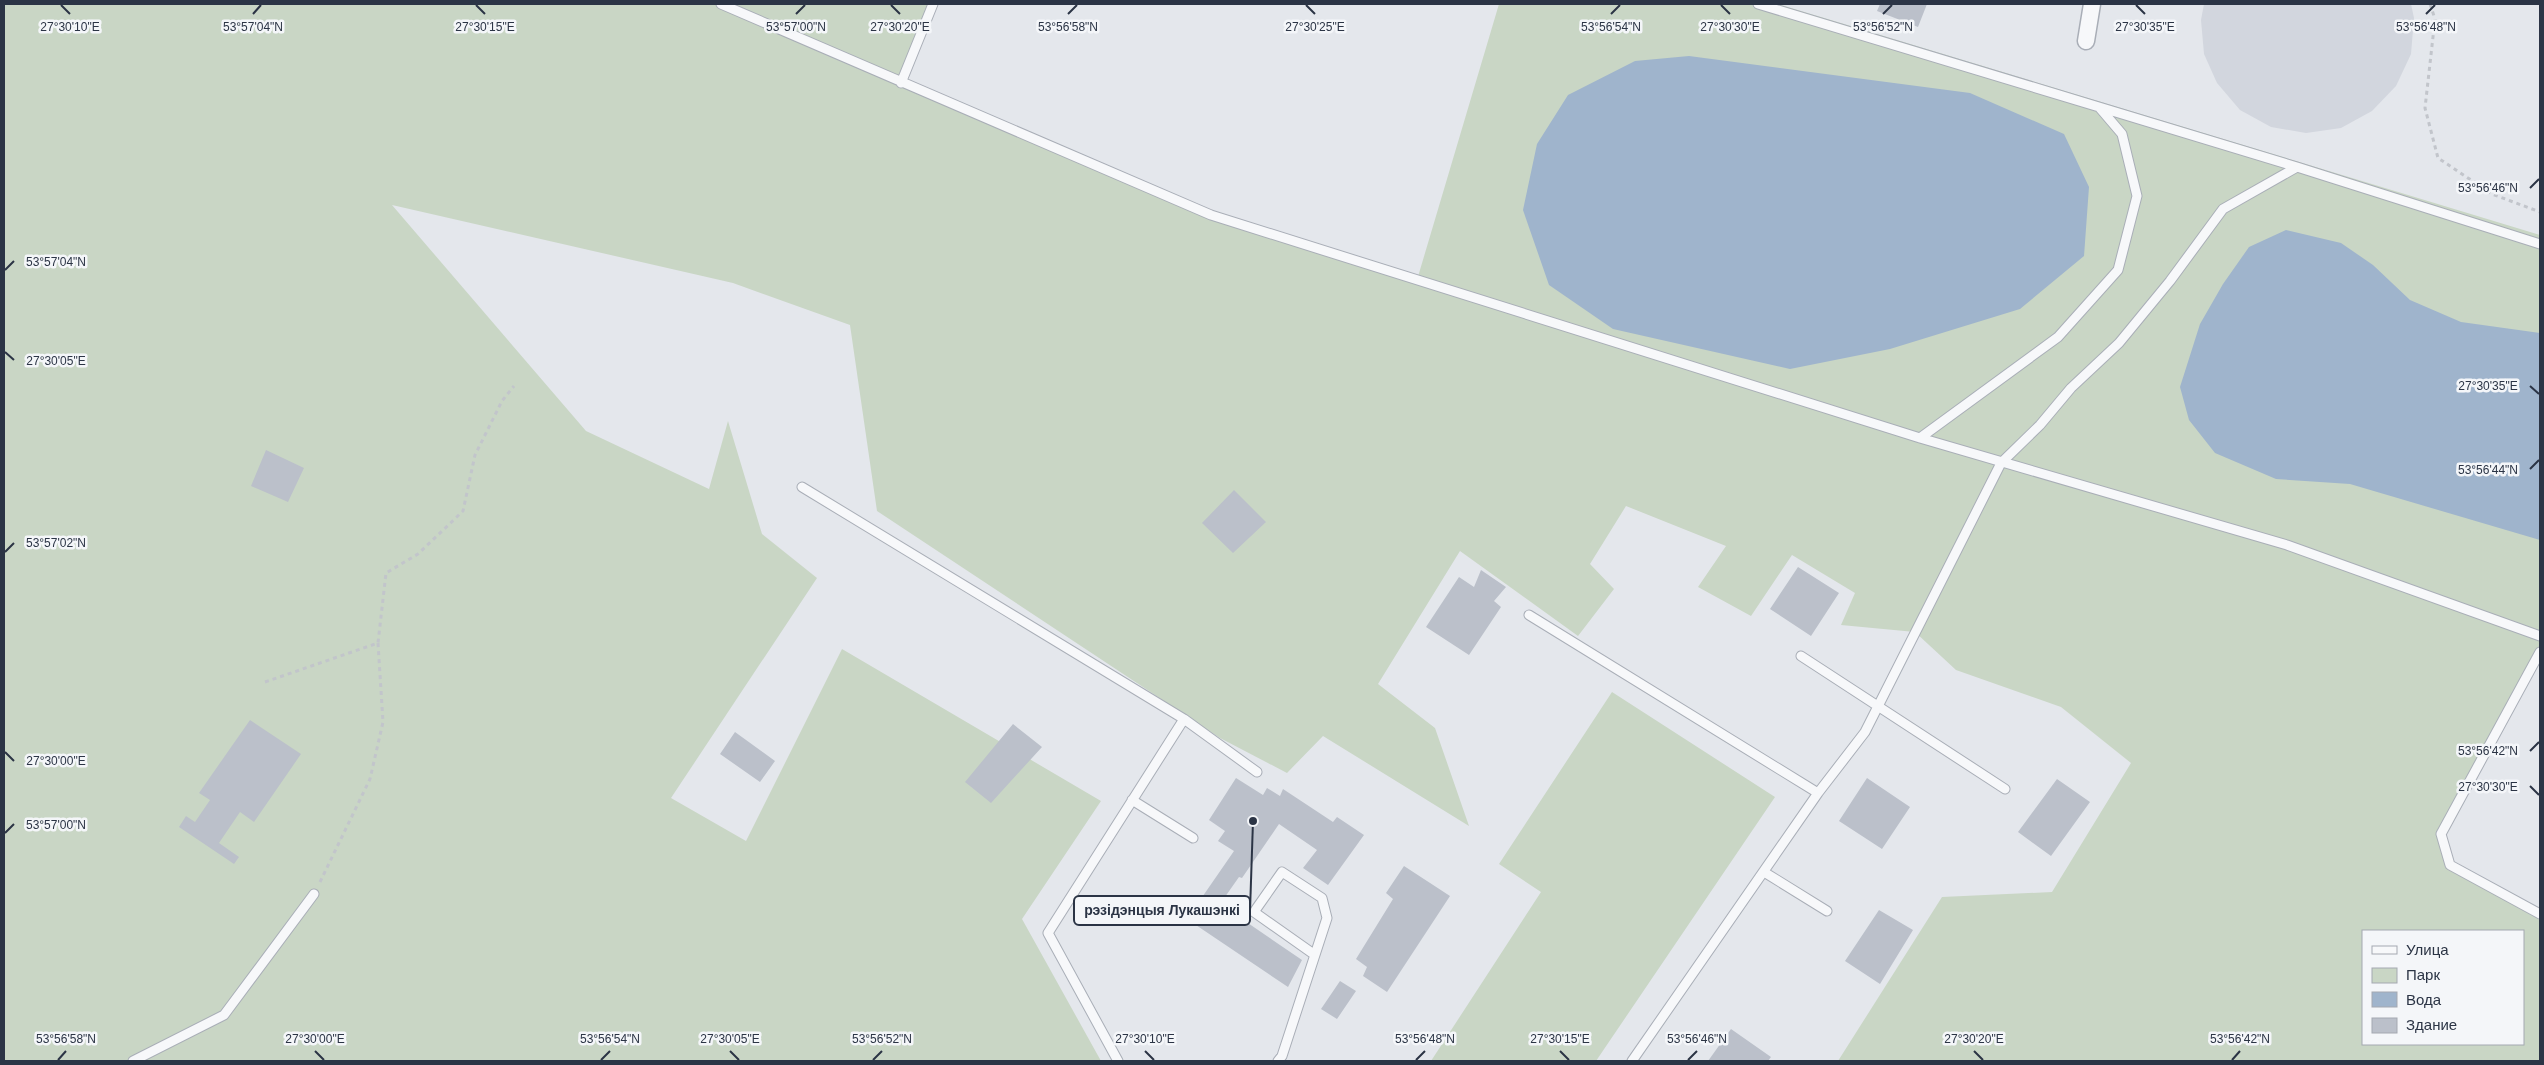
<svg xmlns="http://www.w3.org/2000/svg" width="2544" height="1065" font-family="Arial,sans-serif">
  <rect width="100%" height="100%" fill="#e4e7ec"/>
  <path fill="#d2d6de" d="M 2204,4 L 2411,4 L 2414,18 L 2411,54 L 2396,86 L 2372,111 L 2341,128 L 2306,133 L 2271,127 L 2240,110 L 2217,83 L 2204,54 L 2201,20 Z"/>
  <path fill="#c9d6c5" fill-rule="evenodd" d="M 4,4 L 933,4 L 901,83 L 1211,215 L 1417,280 L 1499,4 L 1778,4 L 2540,235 L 2540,652 L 2441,835 L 2450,865 L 2540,914 L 2540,1061 L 1838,1061 L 1942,897 L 2052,892 L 2131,763 L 2061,707 L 1956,670 L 1915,632 L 1841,625 L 1855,593 L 1792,555 L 1751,616 L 1698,587 L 1726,546 L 1626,506 L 1590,564 L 1614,589 L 1578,636 L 1460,551 L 1378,684 L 1435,728 L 1469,826 L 1323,736 L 1287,773 L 1220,738 L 877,511 L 850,325 L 733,283 L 392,205 L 586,431 L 709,489 L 728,421 L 762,534 L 817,578 L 671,798 L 746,841 L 842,649 L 1101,801 L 1022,919 L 1101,1061 L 4,1061 ZM 2363,931 L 2523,931 L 2523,1044 L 2363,1044 Z
    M 1612,692 L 1775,797 L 1596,1061 L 1431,1061 L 1541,892 L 1499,864 Z"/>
  <path fill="#9fb4cc" d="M 1689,56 L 1970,93 L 2064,134 L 2089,187 L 2084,256 L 2020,309 L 1890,349 L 1790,369 L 1613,329 L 1549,285 L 1523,210 L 1537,144 L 1568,95 L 1635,61 Z
    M 2286,230 L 2341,243 L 2373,265 L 2410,300 L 2461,322 L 2540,333 L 2540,540 L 2350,484 L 2276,479 L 2215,453 L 2189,420 L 2180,387 L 2200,324 L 2223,284 L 2249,247 Z"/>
  <path fill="#bbc0ca" d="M 1880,4 L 1927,4 L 1918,27 L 1877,11 Z
    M 266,450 L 304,468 L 288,502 L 251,486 Z
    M 1234,490 L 1266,522 L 1233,553 L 1202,523 Z
    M 1798,567 L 1839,593 L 1811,636 L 1770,609 Z
    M 1481,570 L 1506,587 L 1494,601 L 1501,607 L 1469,655 L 1426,627 L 1459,577 L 1474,587 Z
    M 250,720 L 301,754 L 254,822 L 240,812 L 219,843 L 239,857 L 234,864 L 179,827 L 186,816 L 195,822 L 210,800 L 199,793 Z
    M 1013,724 L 1042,747 L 991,803 L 965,782 Z
    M 735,732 L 775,761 L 760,782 L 720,754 Z
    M 1236,778 L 1263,795 L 1267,788 L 1280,796 L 1283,789 L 1333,822 L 1337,817 L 1364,835 L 1328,885 L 1303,868 L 1317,850 L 1279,824 L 1242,878 L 1239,877 L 1220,904 L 1302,960 L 1288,987 L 1187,919 L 1234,851 L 1218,841 L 1225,831 L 1209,820 Z
    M 1867,778 L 1910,807 L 1882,849 L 1839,821 Z
    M 2057,779 L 2090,802 L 2051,856 L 2018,832 Z
    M 1404,866 L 1450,896 L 1387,992 L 1363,976 L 1367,967 L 1356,959 L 1393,899 L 1386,893 Z
    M 1879,910 L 1913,930 L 1880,984 L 1845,961 Z
    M 1340,981 L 1356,991 L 1337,1019 L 1321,1009 Z
    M 1731,1029 L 1771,1057 L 1768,1061 L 1708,1061 Z"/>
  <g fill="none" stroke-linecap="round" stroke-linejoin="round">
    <defs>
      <path id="service" d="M 721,4 L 1211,215 L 1920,438 L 2287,545 L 2540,636
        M 1758,4 L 2099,107 L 2122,134 L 2137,196 L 2118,270 L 2058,337 L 1920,438
        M 901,83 L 933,4
        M 2099,107 L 2297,167
        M 802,487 L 1184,719 L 1048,933 L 1118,1061
        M 1529,615 L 1818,793 L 1865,732 L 2001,463 L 2040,425 L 2071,388 L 2119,343 L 2170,281 L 2223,209 L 2297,167 L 2540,244
        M 2540,652 L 2441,834 L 2450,865 L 2540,914
        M 1801,656 L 2005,789
        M 1184,719 L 1257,772
        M 1132,800 L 1193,838
        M 1764,872 L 1827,911
        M 133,1061 L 224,1015 L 314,894
        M 1278,1061 L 1282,1056 L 1327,918 L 1322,898 L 1282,872 L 1254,912 L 1315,955
        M 1632,1061 L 1818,793"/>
      <path id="minor" d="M 2086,41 L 2092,4"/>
    </defs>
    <use href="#service" stroke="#a9aeb7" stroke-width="11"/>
    <use href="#minor" stroke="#a9aeb7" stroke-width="19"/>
    <path stroke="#c2c5cb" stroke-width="3" stroke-dasharray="4 4" stroke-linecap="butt" d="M 2430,4 L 2435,19 L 2425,108 L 2438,158 L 2492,194 L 2540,212
      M 265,682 L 378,643 L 386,573 L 418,554 L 463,511 L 475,455 L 502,401 L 514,386
      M 320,882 L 370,779 L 383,722 L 378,643"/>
    <use href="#service" stroke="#f7f8fa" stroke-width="9"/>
    <use href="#minor" stroke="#f7f8fa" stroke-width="16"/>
  </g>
  <path fill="none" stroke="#2b3445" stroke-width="2" d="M 61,5 L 70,14M 476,5 L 485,14M 891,5 L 900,14M 1306,5 L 1315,14M 1721,5 L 1730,14M 2136,5 L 2145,14M 253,14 L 261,5M 796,14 L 805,5M 1068,14 L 1077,5M 1611,14 L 1620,5M 1883,14 L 1892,5M 2426,14 L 2435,5M 2530,188 L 2539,179M 5,270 L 14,261M 5,352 L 14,360M 2530,386 L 2539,394M 2530,469 L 2539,460M 5,552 L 14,543M 2530,751 L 2539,742M 5,752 L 14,761M 2530,786 L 2539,795M 5,833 L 14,824M 315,1051 L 324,1060M 730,1051 L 739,1060M 1145,1051 L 1154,1060M 1560,1051 L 1569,1060M 1974,1051 L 1983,1060M 58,1060 L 66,1051M 601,1060 L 610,1051M 873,1060 L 882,1051M 1416,1060 L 1425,1051M 1688,1060 L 1697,1051M 2232,1060 L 2240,1051"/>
  <g font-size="12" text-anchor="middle" fill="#2b3445" stroke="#f4f6f9" stroke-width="5" stroke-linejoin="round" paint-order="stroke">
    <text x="70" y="31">27°30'10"E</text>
    <text x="485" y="31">27°30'15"E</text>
    <text x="900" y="31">27°30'20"E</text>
    <text x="1315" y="31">27°30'25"E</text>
    <text x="1730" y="31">27°30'30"E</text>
    <text x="2145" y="31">27°30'35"E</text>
    <text x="253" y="31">53°57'04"N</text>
    <text x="796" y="31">53°57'00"N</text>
    <text x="1068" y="31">53°56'58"N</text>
    <text x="1611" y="31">53°56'54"N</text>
    <text x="1883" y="31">53°56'52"N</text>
    <text x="2426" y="31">53°56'48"N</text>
    <text x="2488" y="192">53°56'46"N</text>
    <text x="56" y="266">53°57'04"N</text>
    <text x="56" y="365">27°30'05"E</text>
    <text x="2488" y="390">27°30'35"E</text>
    <text x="2488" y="474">53°56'44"N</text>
    <text x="56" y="547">53°57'02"N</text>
    <text x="2488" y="755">53°56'42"N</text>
    <text x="56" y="765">27°30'00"E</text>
    <text x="2488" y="791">27°30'30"E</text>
    <text x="56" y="829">53°57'00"N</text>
    <text x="66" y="1043">53°56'58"N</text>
    <text x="610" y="1043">53°56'54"N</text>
    <text x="882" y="1043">53°56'52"N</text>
    <text x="1425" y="1043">53°56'48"N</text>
    <text x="1697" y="1043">53°56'46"N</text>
    <text x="2240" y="1043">53°56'42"N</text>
    <text x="315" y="1043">27°30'00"E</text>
    <text x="730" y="1043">27°30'05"E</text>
    <text x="1145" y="1043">27°30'10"E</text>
    <text x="1560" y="1043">27°30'15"E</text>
    <text x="1974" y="1043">27°30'20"E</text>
  </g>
  <path fill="none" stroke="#2b3445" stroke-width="2" d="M1253 821L1250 911"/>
  <circle fill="#2b3445" stroke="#f4f6f9" stroke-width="2" cx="1253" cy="821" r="5"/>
  <rect fill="#f4f6f9" stroke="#2b3445" stroke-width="2" x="1074" y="896" width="176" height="29" rx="5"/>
  <g font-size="14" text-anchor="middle" font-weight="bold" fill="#2b3445">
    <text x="1162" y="915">рэзідэнцыя Лукашэнкі</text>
  </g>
  <rect width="2544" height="1065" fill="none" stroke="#2b3445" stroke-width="10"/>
  <rect x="2362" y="930" width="162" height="115" fill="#f4f6f9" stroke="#a4a8b1"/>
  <rect x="2372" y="946" width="25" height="8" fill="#f7f8fa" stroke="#a4a8b1"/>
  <text x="2406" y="955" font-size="15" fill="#2b3445">Улица</text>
  <rect x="2372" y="968" width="25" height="15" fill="#c9d6c5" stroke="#a4a8b1"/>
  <text x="2406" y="980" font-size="15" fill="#2b3445">Парк</text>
  <rect x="2372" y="992" width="25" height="15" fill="#9fb4cc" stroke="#a4a8b1"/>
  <text x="2406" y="1005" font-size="15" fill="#2b3445">Вода</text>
  <rect x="2372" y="1018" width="25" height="15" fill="#bbc0ca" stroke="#a4a8b1"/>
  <text x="2406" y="1030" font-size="15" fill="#2b3445">Здание</text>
</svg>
